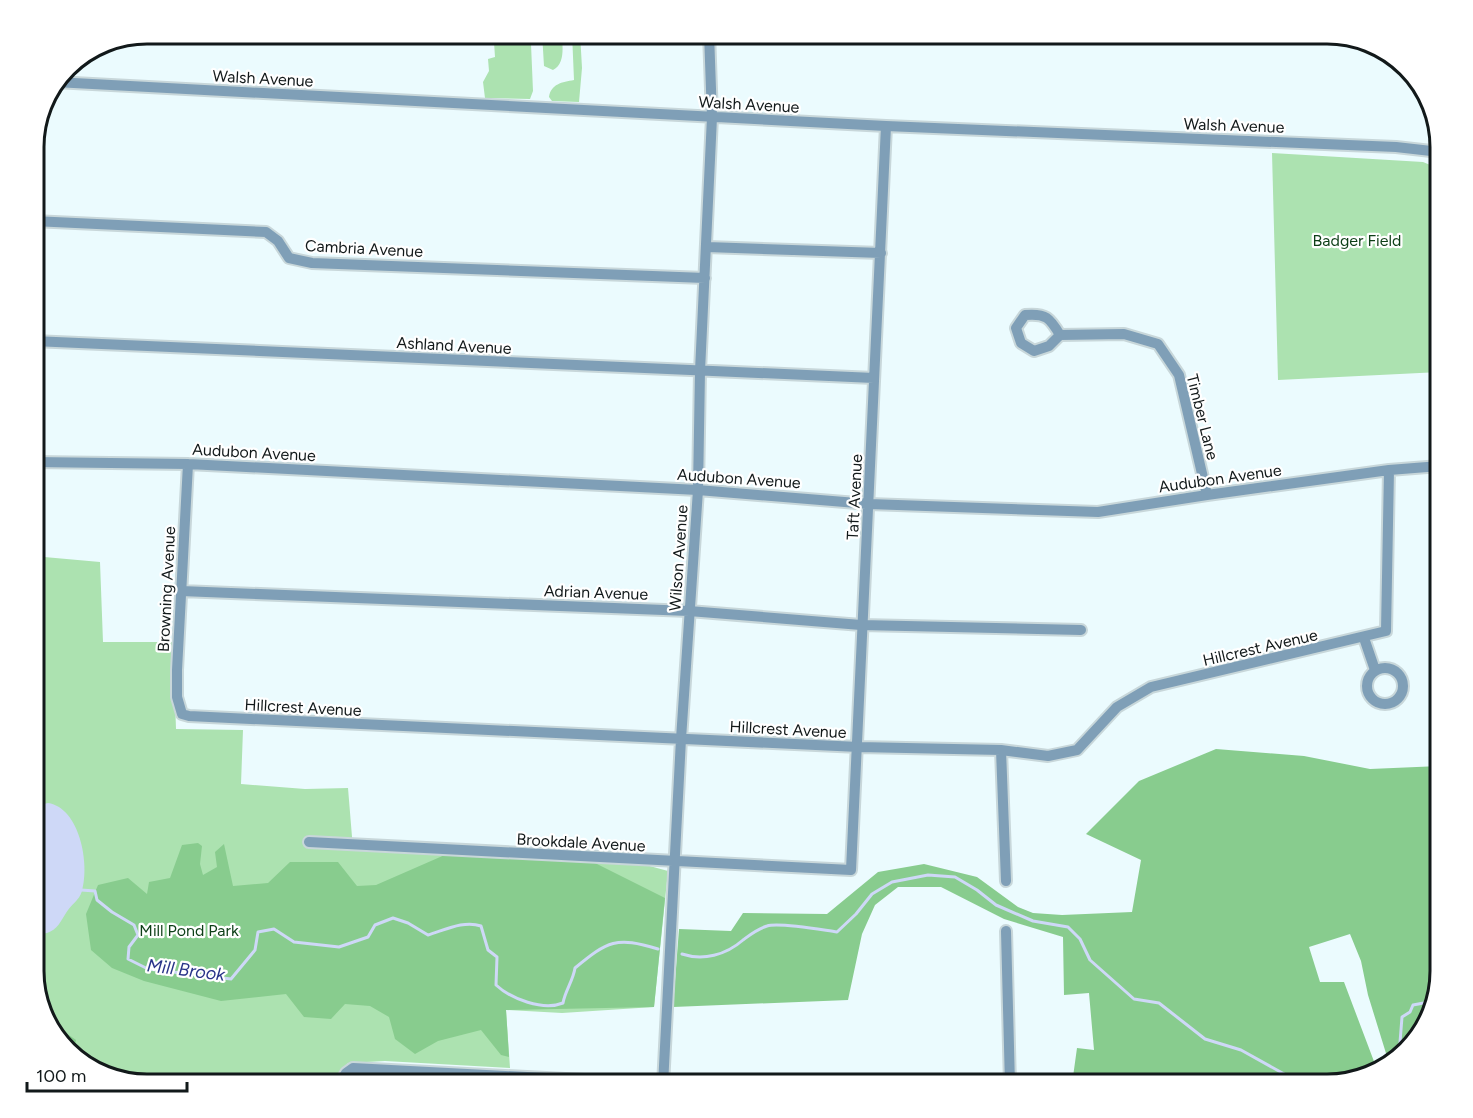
<svg xmlns="http://www.w3.org/2000/svg" width="1473" height="1118" font-family="Figtree,sans-serif">
  <rect width="100%" height="100%" fill="#ebfbfe"/>
  <path fill="#ace2b0" d="M 542,33 L 562,33 C 562,45 566,63 553,70 L 544,66 Z
    M 572,33 L 580,33 L 582,68 L 579,102 L 552,101 L 549,97 C 551,84 562,82 574,80 Z
    M 525,41 L 527,44 L 531,44 L 533,91 L 530,99 L 485,98 L 483,82 L 489,71 L 488,59 L 495,57 L 494,42 Z
    M 1272,153 L 1423,162 L 1440,169 L 1440,372 L 1278,380 Z
    M 33,556 L 100,562 L 103,642 L 173,642 L 176,729 L 243,730 L 241,784 L 305,789 L 348,788 L 353,849 L 646,865 L 668,871 L 654,1007 L 562,1013 L 506,1010 L 510,1068 L 385,1061 L 348,1063 L 331,1085 L 146,1085 L 77,1061 L 45,1022 L 33,978 Z"/>
  <path fill="#88cc8e" d="M 1216,749 L 1304,756 L 1370,769 L 1440,766 L 1440,972 L 1416,1041 L 1389,1063 L 1368,995 L 1361,961 L 1350,934 L 1309,947 L 1320,982 L 1344,982 L 1378,1072 L 1376,1073 L 1326,1085 L 1072,1084 L 1077,1048 L 1094,1050 L 1089,993 L 1064,995 L 1063,937 L 1004,919 L 941,887 L 898,887 L 875,905 L 862,934 L 848,1000 L 673,1007 L 679,929 L 731,931 L 743,913 L 827,914 L 878,872 L 924,864 L 977,877 L 1018,907 L 1033,913 L 1062,915 L 1132,912 L 1141,860 L 1086,834 L 1139,781 Z
    M 198,843 L 202,846 L 200,864 L 203,875 L 217,867 L 215,852 L 224,844 L 233,886 L 268,883 L 290,862 L 338,862 L 357,886 L 376,885 L 447,854 L 593,862 L 665,898 L 654,1007 L 506,1010 L 509,1057 L 501,1055 L 481,1030 L 438,1041 L 415,1054 L 395,1039 L 389,1017 L 370,1006 L 345,1004 L 331,1019 L 304,1017 L 286,994 L 221,1001 L 144,981 L 112,968 L 91,950 L 86,914 L 98,885 L 128,878 L 147,894 L 149,882 L 170,878 L 182,845 Z
    M 43,1017 L 76,1040 L 74,1051 L 78,1062 L 45,1022 Z"/>
  <path fill="#ced8f7" d="M 48,803 C 80,808 90,864 82,891 C 79,901 71,904 66,913 C 61,921 57,930 47,933 C 43,934 38,933 33,933 L 33,812 L 40,805 Z"/>
  <g fill="none" stroke-linecap="round" stroke-linejoin="round">
    <path stroke="#ced8f7" stroke-width="3" d="M 81,890 L 95,891 L 97,900 L 112,912 L 134,925 L 138,935 L 129,947 L 128,959 L 148,969 L 231,979 L 255,950 L 258,932 L 274,929 L 294,942 L 339,947 L 368,937 L 375,925 L 393,918 L 408,923 L 428,935 C 445,930 464,920 481,926 L 488,950 L 497,957 L 496,985 C 511,999 543,1011 563,1003 C 565,991 573,981 575,968 C 608,941 616,936 658,949
      M 682,954 C 703,961 726,955 743,940 C 751,934 757,929 767,926 C 779,922 822,930 837,932 L 856,914 L 872,894 L 892,882 L 928,875 L 955,877 L 977,890 L 996,905 L 1033,921 L 1068,927 L 1080,939 L 1090,960 L 1134,999 L 1159,1003 L 1205,1039 L 1241,1050 L 1304,1085
      M 1399,1055 L 1402,1017 L 1410,1012 L 1413,1005 L 1429,1002"/>
    <defs>
      <path id="street" d="M 55,82 L 886,126 L 1396,147 L 1440,152
        M 33,221 L 266,232 L 278,241 L 289,258 L 312,263 L 705,278
        M 707,247 L 881,253
        M 1060,335 C 1050,318 1046,313 1025,315 L 1016,328 L 1021,343 L 1034,351 L 1049,346 L 1060,335 L 1124,334 L 1158,344 L 1179,375 L 1207,495
        M 33,341 L 874,378
        M 33,462 L 188,464 L 698,490 L 869,504 L 1098,512 L 1207,495 L 1389,470 L 1440,466
        M 188,464 L 177,670 L 177,697 L 182,714 L 189,716 L 230,718 L 859,747 L 1001,750 L 1048,756 L 1077,750 L 1117,707 L 1151,687 L 1386,631 L 1389,470
        M 181,591 L 689,611 L 861,625 L 1081,630
        M 1364,638 L 1375,670
        M1367 686a18 18 0 1 1 36 0a18 18 0 1 1-36 0Z
        M 1001,750 L 1006,881
        M 309,842 L 851,870 L 886,126
        M 1006,931 L 1010,1085
        M 339,1085 L 346,1073 L 353,1068 L 681,1085
        M 663,1085 L 681,739 L 698,490 L 700,371 L 712,117 L 709,33"/>
    </defs>
    <use href="#street" stroke="#c8d7da" stroke-width="14"/>
    <use href="#street" stroke="#7f9fb7" stroke-width="10"/>
  </g>
  <g text-anchor="middle" stroke-width="4.5" stroke-linejoin="round" paint-order="stroke">
    <g font-size="16" fill="#12191a" stroke="#fff">
      <text transform="translate(263 78) rotate(3)" y="6">Walsh Avenue</text>
      <text transform="translate(749 104) rotate(3)" y="6">Walsh Avenue</text>
      <text transform="translate(1234 125) rotate(2)" y="6">Walsh Avenue</text>
      <text transform="translate(364 248) rotate(3)" y="6">Cambria Avenue</text>
      <text transform="translate(454 345) rotate(3)" y="6">Ashland Avenue</text>
      <text transform="translate(1203 417) rotate(76)" y="6">Timber Lane</text>
      <text transform="translate(254 452) rotate(3)" y="6">Audubon Avenue</text>
      <text transform="translate(739 478) rotate(4)" y="6">Audubon Avenue</text>
      <text transform="translate(1220 478) rotate(-8)" y="6">Audubon Avenue</text>
      <text transform="translate(854 497) rotate(-87)" y="6">Taft Avenue</text>
      <text transform="translate(678 558) rotate(-86)" y="6">Wilson Avenue</text>
      <text transform="translate(166 589) rotate(-87)" y="6">Browning Avenue</text>
      <text transform="translate(596 592) rotate(2)" y="6">Adrian Avenue</text>
      <text transform="translate(1260 647) rotate(-13)" y="6">Hillcrest Avenue</text>
      <text transform="translate(303 707) rotate(3)" y="6">Hillcrest Avenue</text>
      <text transform="translate(788 729) rotate(3)" y="6">Hillcrest Avenue</text>
      <text transform="translate(581 842) rotate(3)" y="6">Brookdale Avenue</text>
    </g>
    <g font-size="16" fill="#0d3f17" stroke="#fff">
      <text x="1357" y="246">Badger Field</text>
      <text x="189" y="936">Mill Pond Park</text>
    </g>
    <g font-size="18" font-style="italic" fill="#293489" stroke="#fff">
      <text transform="translate(186 970) rotate(7)" y="6">Mill Brook</text>
    </g>
  </g>
  <path d="M0 0H1473V1118H0ZM147 44H1327A103 103 0 0 1 1430 147V971A103 103 0 0 1 1327 1074H147A103 103 0 0 1 44 971V147A103 103 0 0 1 147 44Z" fill="#fff" fill-rule="evenodd"/>
  <path fill="none" stroke="#12191a" stroke-width="3" d="M147 44H1327A103 103 0 0 1 1430 147V971A103 103 0 0 1 1327 1074H147A103 103 0 0 1 44 971V147A103 103 0 0 1 147 44Z"/>
  <path d="M27 1082v9h160v-9" fill="none" stroke="#12191a" stroke-width="3"/>
  <text x="36" y="1082" font-size="18" fill="#12191a" stroke="#ffffff" stroke-width="4.5" paint-order="stroke">100 m</text>
</svg>
